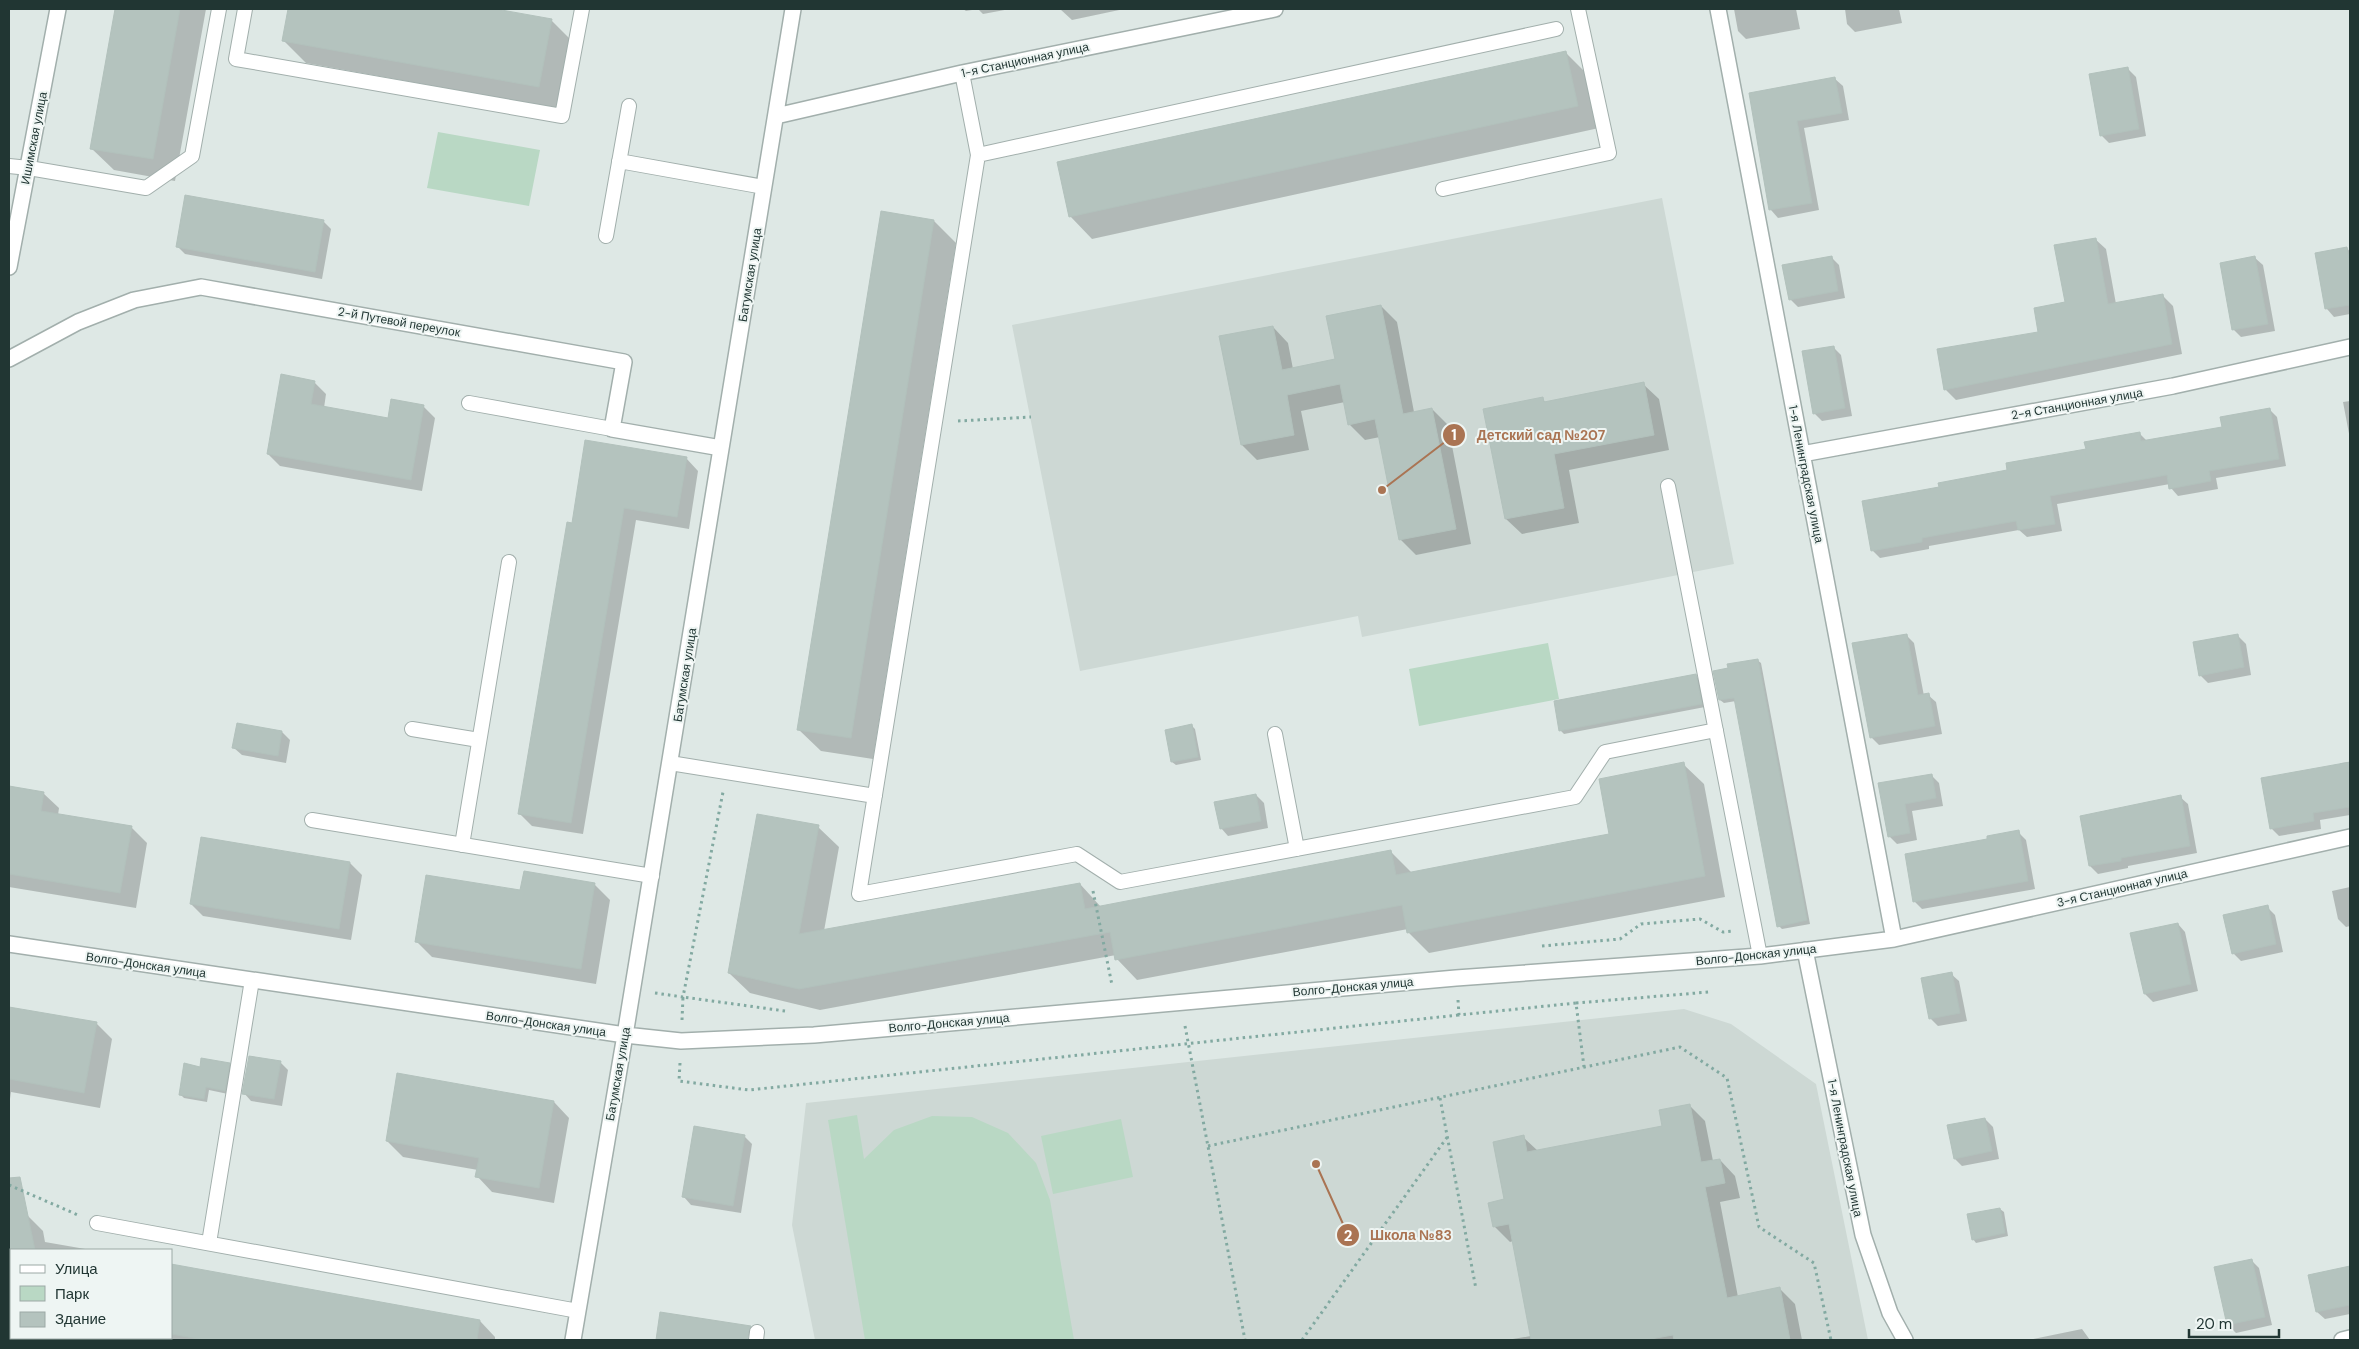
<svg xmlns="http://www.w3.org/2000/svg" width="2359" height="1349" font-family="'DM Sans',sans-serif">
  <rect width="100%" height="100%" fill="#dee8e5"/>
  <path fill="#cdd8d4" d="M 1662,198 L 1734,564 L 1362,637 L 1358,616 L 1080,671 L 1012,325 Z
    M 1684,1009 L 1731,1024 L 1816,1084 L 1868,1340 L 815,1340 L 792,1225 L 806,1103 Z"/>
  <path fill="#b9d8c4" d="M 438,132 L 540,150 L 529,206 L 427,188 Z
    M 1548,643 L 1559,699 L 1419,726 L 1409,669 Z
    M 857,1115 L 864,1159 L 894,1130 L 932,1116 L 972,1117 L 1008,1133 L 1036,1163 L 1050,1200 L 1074,1340 L 865,1340 L 828,1120 Z
    M 1121,1119 L 1133,1177 L 1053,1194 L 1041,1136 Z"/>
  <path fill="#0003" d="M 116,9 L 206,9 L 175,181 L 114,170 L 91,148 Z
    M 289,9 L 489,9 L 551,20 L 573,42 L 561,109 L 306,63 L 284,41 Z
    M 963,9 L 1010,9 L 983,14 L 978,9 L 966,11 Z
    M 1060,9 L 1124,9 L 1072,20 Z
    M 1734,9 L 1796,9 L 1800,29 L 1746,39 L 1738,31 Z
    M 1845,9 L 1899,9 L 1902,23 L 1855,32 L 1847,24 Z
    M 1565,52 L 1587,74 L 1599,128 L 1092,239 L 1070,216 Z
    M 2128,69 L 2136,77 L 2146,136 L 2109,143 L 2101,135 Z
    M 1835,79 L 1843,86 L 1849,120 L 1804,128 L 1819,210 L 1778,218 L 1771,210 L 1750,94 Z
    M 882,213 L 934,221 L 956,243 L 873,759 L 821,751 L 798,729 Z
    M 323,221 L 331,229 L 322,279 L 185,254 L 177,246 Z
    M 2095,239 L 2106,249 L 2116,304 L 2163,296 L 2173,306 L 2182,354 L 1956,400 L 1945,389 L 2040,333 L 2066,303 Z
    M 2347,248 L 2350,252 L 2350,314 L 2334,317 L 2327,309 L 2317,254 Z
    M 1831,257 L 1839,265 L 1845,298 L 1798,307 L 1790,299 Z
    M 2255,258 L 2263,265 L 2275,331 L 2241,337 L 2233,329 Z
    M 1381,306 L 1397,322 L 1414,412 L 1432,409 L 1448,425 L 1471,544 L 1416,555 L 1400,539 L 1380,437 L 1365,440 L 1349,424 L 1345,402 L 1301,411 L 1309,450 L 1257,460 L 1242,445 L 1273,327 L 1288,343 L 1293,369 L 1336,360 Z
    M 1833,347 L 1841,355 L 1852,416 L 1822,421 L 1814,413 Z
    M 314,382 L 326,394 L 324,408 L 389,419 L 423,406 L 435,418 L 422,491 L 280,466 L 268,454 Z
    M 1643,384 L 1659,399 L 1669,450 L 1569,470 L 1579,523 L 1522,534 L 1506,519 L 1542,399 L 1546,403 Z
    M 2350,401 L 2350,439 L 2343,402 Z
    M 2269,409 L 2277,417 L 2286,466 L 2216,478 L 2218,489 L 2178,496 L 2171,488 L 2170,484 L 2057,504 L 2062,531 L 2027,537 L 2019,530 L 1929,546 L 1929,549 L 1880,558 L 1872,550 L 1940,488 L 2087,450 L 2139,433 L 2147,441 L 2224,428 Z
    M 686,458 L 698,471 L 689,529 L 636,520 L 583,834 L 532,826 L 520,814 L 573,524 Z
    M 1906,635 L 1914,643 L 1924,696 L 1928,695 L 1936,702 L 1942,734 L 1879,745 L 1871,737 Z
    M 2238,636 L 2246,644 L 2251,675 L 2208,683 L 2200,675 Z
    M 1757,660 L 1761,663 L 1810,924 L 1782,929 L 1779,926 L 1736,701 L 1724,703 L 1720,700 L 1715,672 Z
    M 1695,675 L 1699,679 L 1705,707 L 1564,734 L 1560,730 Z
    M 1192,726 L 1195,729 L 1201,760 L 1176,765 L 1172,762 Z
    M 282,732 L 290,740 L 286,763 L 242,755 L 234,748 Z
    M 2350,762 L 2350,815 L 2320,820 L 2321,829 L 2279,836 L 2271,828 L 2341,763 Z
    M 1683,764 L 1704,784 L 1725,897 L 1429,953 L 1408,932 L 1408,929 L 1137,980 L 1117,959 L 1116,955 L 820,1010 L 750,993 L 729,973 L 818,827 L 839,847 L 824,931 L 1080,884 L 1101,907 L 1391,852 L 1412,873 L 1611,835 Z
    M 1931,775 L 1939,783 L 1943,806 L 1912,811 L 1917,840 L 1897,844 L 1889,836 L 1880,784 Z
    M 9,787 L 43,793 L 59,808 L 58,815 L 131,827 L 147,843 L 136,908 L 9,887 Z
    M 1256,795 L 1264,803 L 1268,828 L 1228,836 L 1221,828 Z
    M 2180,797 L 2188,804 L 2197,853 L 2128,866 L 2128,868 L 2098,874 L 2090,866 L 2081,817 Z
    M 2018,832 L 2026,840 L 2035,889 L 1922,909 L 1914,901 Z
    M 202,839 L 350,863 L 362,875 L 351,940 L 203,916 L 191,904 Z
    M 594,884 L 610,900 L 596,984 L 432,957 L 416,941 L 521,892 Z
    M 2350,887 L 2350,926 L 2346,927 L 2338,919 L 2332,891 Z
    M 2267,907 L 2275,915 L 2283,952 L 2241,961 L 2233,953 Z
    M 2178,924 L 2185,932 L 2198,991 L 2153,1002 L 2145,994 Z
    M 1951,974 L 1959,981 L 1967,1021 L 1938,1026 L 1931,1019 Z
    M 9,1008 L 96,1023 L 112,1039 L 100,1108 L 11,1092 L 9,1106 Z
    M 280,1062 L 288,1070 L 282,1106 L 251,1101 L 244,1093 Z
    M 229,1064 L 233,1068 L 228,1094 L 209,1090 L 207,1102 L 184,1098 L 180,1094 L 201,1068 Z
    M 554,1102 L 569,1118 L 554,1203 L 492,1192 L 477,1176 L 478,1170 L 403,1157 L 387,1141 Z
    M 1689,1105 L 1705,1121 L 1713,1161 L 1720,1160 L 1735,1176 L 1740,1198 L 1720,1202 L 1738,1297 L 1780,1289 L 1795,1304 L 1802,1340 L 1507,1340 L 1531,1336 L 1513,1241 L 1510,1242 L 1494,1226 L 1506,1200 L 1523,1137 L 1538,1151 L 1663,1127 Z
    M 1985,1119 L 1993,1127 L 1999,1159 L 1962,1166 L 1955,1159 Z
    M 744,1136 L 752,1144 L 741,1213 L 691,1205 L 684,1197 Z
    M 9,1203 L 27,1215 L 43,1231 L 45,1242 L 91,1250 L 11,1250 L 11,1338 L 24,1338 L 24,1340 L 9,1340 Z
    M 2000,1209 L 2004,1212 L 2008,1236 L 1976,1243 L 1973,1239 Z
    M 2251,1260 L 2259,1268 L 2272,1325 L 2236,1333 L 2228,1325 L 2216,1268 Z
    M 171,1265 L 480,1321 L 495,1337 L 495,1340 L 137,1340 L 124,1338 L 171,1338 Z
    M 2350,1267 L 2350,1314 L 2325,1319 L 2317,1312 Z
    M 661,1313 L 727,1334 L 726,1340 L 657,1340 Z
    M 2082,1329 L 2090,1340 L 2028,1340 Z"/>
  <path fill="#b4c3be" stroke="#b2c1bc" d="M 115,9 L 180,9 L 153,159 L 90,149 Z
    M 288,9 L 496,9 L 552,19 L 539,87 L 282,41 Z
    M 1566,51 L 1578,106 L 1069,217 L 1057,162 Z
    M 2128,67 L 2139,129 L 2100,136 L 2089,74 Z
    M 1835,77 L 1842,113 L 1797,121 L 1812,203 L 1769,210 L 1749,93 Z
    M 185,195 L 324,220 L 315,272 L 176,247 Z
    M 881,211 L 934,220 L 851,738 L 797,730 Z
    M 2096,238 L 2108,304 L 2163,294 L 2172,344 L 1944,390 L 1937,349 L 2038,332 L 2034,308 L 2065,302 L 2054,245 Z
    M 2347,247 L 2350,263 L 2350,305 L 2325,309 L 2315,253 Z
    M 1832,256 L 1838,291 L 1789,300 L 1782,265 Z
    M 2255,256 L 2268,324 L 2232,330 L 2220,263 Z
    M 1381,305 L 1403,414 L 1432,408 L 1456,529 L 1399,540 L 1375,419 L 1348,425 L 1340,384 L 1287,395 L 1294,435 L 1241,445 L 1219,336 L 1273,326 L 1282,370 L 1335,359 L 1326,316 Z
    M 1834,346 L 1845,408 L 1813,414 L 1802,351 Z
    M 281,374 L 315,381 L 311,404 L 388,418 L 391,399 L 424,405 L 411,480 L 267,454 Z
    M 1644,382 L 1654,435 L 1554,454 L 1564,508 L 1505,519 L 1483,409 L 1543,397 L 1544,402 Z
    M 2270,408 L 2279,459 L 2209,471 L 2211,481 L 2169,489 L 2167,475 L 2050,496 L 2055,524 L 2018,530 L 2016,521 L 1922,538 L 1922,542 L 1871,551 L 1862,501 L 1939,487 L 1938,483 L 2007,470 L 2006,463 L 2086,449 L 2084,442 L 2140,432 L 2141,441 L 2222,427 L 2220,417 Z
    M 585,440 L 687,457 L 677,517 L 624,508 L 571,823 L 518,814 L 567,522 L 572,523 Z
    M 1907,634 L 1918,695 L 1929,693 L 1935,726 L 1870,738 L 1852,643 Z
    M 2238,634 L 2244,667 L 2199,676 L 2193,642 Z
    M 1758,659 L 1807,920 L 1777,927 L 1734,698 L 1719,700 L 1713,671 L 1728,668 L 1727,664 Z
    M 1696,674 L 1702,704 L 1559,731 L 1554,701 Z
    M 237,723 L 282,731 L 278,756 L 232,748 Z
    M 1192,724 L 1198,757 L 1171,762 L 1165,730 Z
    M 1684,762 L 1705,876 L 1407,933 L 1402,905 L 1115,960 L 1110,932 L 799,989 L 728,973 L 757,814 L 819,825 L 799,934 L 1080,883 L 1085,909 L 1391,850 L 1396,875 L 1571,841 L 1609,834 L 1599,779 Z
    M 2350,762 L 2350,807 L 2313,813 L 2314,821 L 2270,829 L 2261,778 Z
    M 1932,774 L 1936,798 L 1905,804 L 1910,833 L 1888,837 L 1878,783 Z
    M 9,786 L 44,792 L 41,811 L 132,826 L 120,893 L 9,874 Z
    M 1256,794 L 1261,821 L 1220,829 L 1214,802 Z
    M 2181,795 L 2190,846 L 2121,858 L 2121,861 L 2089,866 L 2080,816 Z
    M 2019,830 L 2028,881 L 1913,902 L 1905,854 L 1987,839 L 1987,836 Z
    M 201,837 L 350,862 L 339,929 L 190,904 Z
    M 524,871 L 595,883 L 581,969 L 415,942 L 426,875 L 520,890 Z
    M 2268,905 L 2276,944 L 2232,954 L 2223,915 Z
    M 2178,923 L 2191,984 L 2144,994 L 2130,933 Z
    M 1952,972 L 1960,1013 L 1929,1019 L 1921,978 Z
    M 9,1007 L 97,1022 L 84,1093 L 9,1079 Z
    M 249,1056 L 281,1061 L 274,1099 L 242,1094 Z
    M 201,1058 L 230,1063 L 225,1091 L 206,1087 L 204,1099 L 179,1095 L 184,1063 L 200,1067 Z
    M 397,1073 L 554,1101 L 539,1188 L 475,1177 L 479,1158 L 386,1141 Z
    M 1690,1104 L 1701,1162 L 1720,1159 L 1725,1183 L 1705,1187 L 1727,1298 L 1780,1287 L 1790,1340 L 1674,1340 L 1673,1335 L 1645,1340 L 1531,1340 L 1509,1224 L 1493,1227 L 1488,1203 L 1504,1199 L 1493,1142 L 1524,1135 L 1527,1152 L 1662,1126 L 1659,1110 Z
    M 1985,1118 L 1992,1151 L 1954,1159 L 1947,1125 Z
    M 694,1126 L 745,1135 L 733,1206 L 682,1197 Z
    M 20,1177 L 35,1250 L 9,1250 L 9,1178 Z
    M 2000,1208 L 2005,1233 L 1972,1240 L 1967,1214 Z
    M 2252,1259 L 2265,1317 L 2227,1325 L 2214,1267 Z
    M 171,1264 L 480,1320 L 477,1340 L 204,1340 L 171,1334 Z
    M 2350,1266 L 2350,1305 L 2316,1312 L 2308,1275 Z
    M 660,1312 L 751,1326 L 747,1340 L 656,1340 Z"/>
  <g fill="none" stroke-linecap="round" stroke-linejoin="round">
    <defs>
      <path id="service" d="M 245,9 L 236,59 L 562,116 L 582,9
        M 962,73 L 978,155 L 859,894 L 1077,854 L 1120,882 L 1575,797 L 1605,752 L 1716,730
        M 978,155 L 1556,29
        M 619,161 L 764,187
        M 9,166 L 29,168 L 146,188 L 192,156 L 219,9
        M 1443,189 L 1609,153 L 1578,9
        M 606,236 L 629,106
        M 469,403 L 612,429
        M 1668,486 L 1760,956
        M 412,729 L 479,740
        M 1275,734 L 1297,849
        M 670,763 L 875,796
        M 312,820 L 652,876
        M 462,845 L 509,562
        M 97,1223 L 578,1311
        M 209,1243 L 252,980
        M 756,1340 L 757,1332"/>
      <path id="minor" d="M 793,9 L 625,1035 L 681,1041 L 814,1035 L 1456,978 L 1760,956 L 1894,939 L 2350,837
        M 1718,9 L 1894,939
        M 776,116 L 962,73 L 1275,9
        M 9,267 L 58,9
        M 9,359 L 78,322 L 134,300 L 201,287 L 624,362 L 612,429 L 721,448
        M 1802,454 L 2173,386 L 2350,347
        M 1805,950 L 1863,1235 L 1890,1313 L 1905,1340
        M 2342,1340 L 2350,1338"/>
      <path id="tertiary" d="M 9,944 L 625,1035 L 573,1340"/>
    </defs>
    <use href="#service" stroke="#a2afac" stroke-width="16"/>
    <use href="#minor" stroke="#a2afac" stroke-width="18"/>
    <use href="#tertiary" stroke="#a2afac" stroke-width="18"/>
    <path stroke="#82a9a1" stroke-width="3" stroke-dasharray="2.5 4" stroke-linecap="butt" d="M 958,421 L 1031,417
      M 1093,891 L 1112,985
      M 1542,946 L 1620,939 L 1641,924 L 1700,919 L 1723,932 L 1734,931
      M 655,993 L 683,997 L 723,792
      M 1458,1000 L 1459,1015 L 1576,1003 L 1584,1067
      M 1576,1003 L 1709,992
      M 682,1020 L 683,997 L 785,1011
      M 1185,1026 L 1245,1340
      M 680,1063 L 679,1081 L 749,1090 L 1459,1015
      M 1440,1098 L 1476,1289
      M 1208,1146 L 1680,1047 L 1727,1078 L 1759,1227 L 1814,1263 L 1831,1340
      M 9,1185 L 78,1215
      M 1302,1340 L 1448,1136"/>
    <use href="#service" stroke="#fff" stroke-width="14"/>
    <use href="#minor" stroke="#fff" stroke-width="15"/>
    <use href="#tertiary" stroke="#fff" stroke-width="15"/>
  </g>
  <g text-anchor="middle" stroke-width="4" stroke-linejoin="round" paint-order="stroke">
    <g font-size="12" fill="#213633" stroke="#eef5f3">
      <text transform="translate(1025 60) rotate(-12)" y="4">1-я Станционная улица</text>
      <text transform="translate(34 138) rotate(-79)" y="4">Ишимская улица</text>
      <text transform="translate(750 275) rotate(-81)" y="4">Батумская улица</text>
      <text transform="translate(399 322) rotate(10)" y="4">2-й Путевой переулок</text>
      <text transform="translate(2077 404) rotate(-10)" y="4">2-я Станционная улица</text>
      <text transform="translate(1806 474) rotate(79)" y="4">1-я Ленинградская улица</text>
      <text transform="translate(685 675) rotate(-81)" y="4">Батумская улица</text>
      <text transform="translate(2122 888) rotate(-13)" y="4">3-я Станционная улица</text>
      <text transform="translate(1756 955) rotate(-6)" y="4">Волго-Донская улица</text>
      <text transform="translate(146 965) rotate(8)" y="4">Волго-Донская улица</text>
      <text transform="translate(1353 987) rotate(-5)" y="4">Волго-Донская улица</text>
      <text transform="translate(949 1023) rotate(-5)" y="4">Волго-Донская улица</text>
      <text transform="translate(546 1024) rotate(8)" y="4">Волго-Донская улица</text>
      <text transform="translate(618 1074) rotate(-80)" y="4">Батумская улица</text>
      <text transform="translate(1845 1148) rotate(79)" y="4">1-я Ленинградская улица</text>
    </g>
  </g>
  <path fill="none" stroke="#aa7453" stroke-width="2" d="M1382 490L1454 435M1316 1164L1348 1235"/>
  <g fill="#aa7453" stroke="#eef5f3" stroke-width="2">
    <circle cx="1382" cy="490" r="5"/>
    <circle cx="1316" cy="1164" r="5"/>
    <circle cx="1454" cy="435" r="12"/>
    <circle cx="1348" cy="1235" r="12"/>
  </g>
  <g font-size="15" text-anchor="middle" font-weight="bold" fill="#fff">
    <text x="1454" y="440">1</text>
    <text x="1348" y="1241">2</text>
  </g>
  <g font-size="14" text-anchor="middle" font-weight="bold" fill="#aa7453" stroke="#eef5f3" stroke-width="4" stroke-linejoin="round" paint-order="stroke">
    <text x="1541" y="440">Детский сад №207</text>
    <text x="1411" y="1240">Школа №83</text>
  </g>
  <rect width="2359" height="1349" fill="none" stroke="#213633" stroke-width="20"/>
  <rect x="10" y="1249" width="162" height="90" fill="#eef5f3" stroke="#9ca9a6"/>
  <rect x="20" y="1265" width="25" height="8" fill="#ffffff" stroke="#9ca9a6"/>
  <text x="55" y="1274" font-size="15" fill="#213633">Улица</text>
  <rect x="20" y="1286" width="25" height="15" fill="#b9d8c4" stroke="#9ca9a6"/>
  <text x="55" y="1299" font-size="15" fill="#213633">Парк</text>
  <rect x="20" y="1312" width="25" height="15" fill="#b4c3be" stroke="#9ca9a6"/>
  <text x="55" y="1324" font-size="15" fill="#213633">Здание</text>
  <path d="M2189 1329v8h90v-8" fill="none" stroke="#213633" stroke-width="2.5"/>
  <text x="2196" y="1329" font-size="15" fill="#213633" stroke="#eef5f3" stroke-width="4" paint-order="stroke">20 m</text>
</svg>
